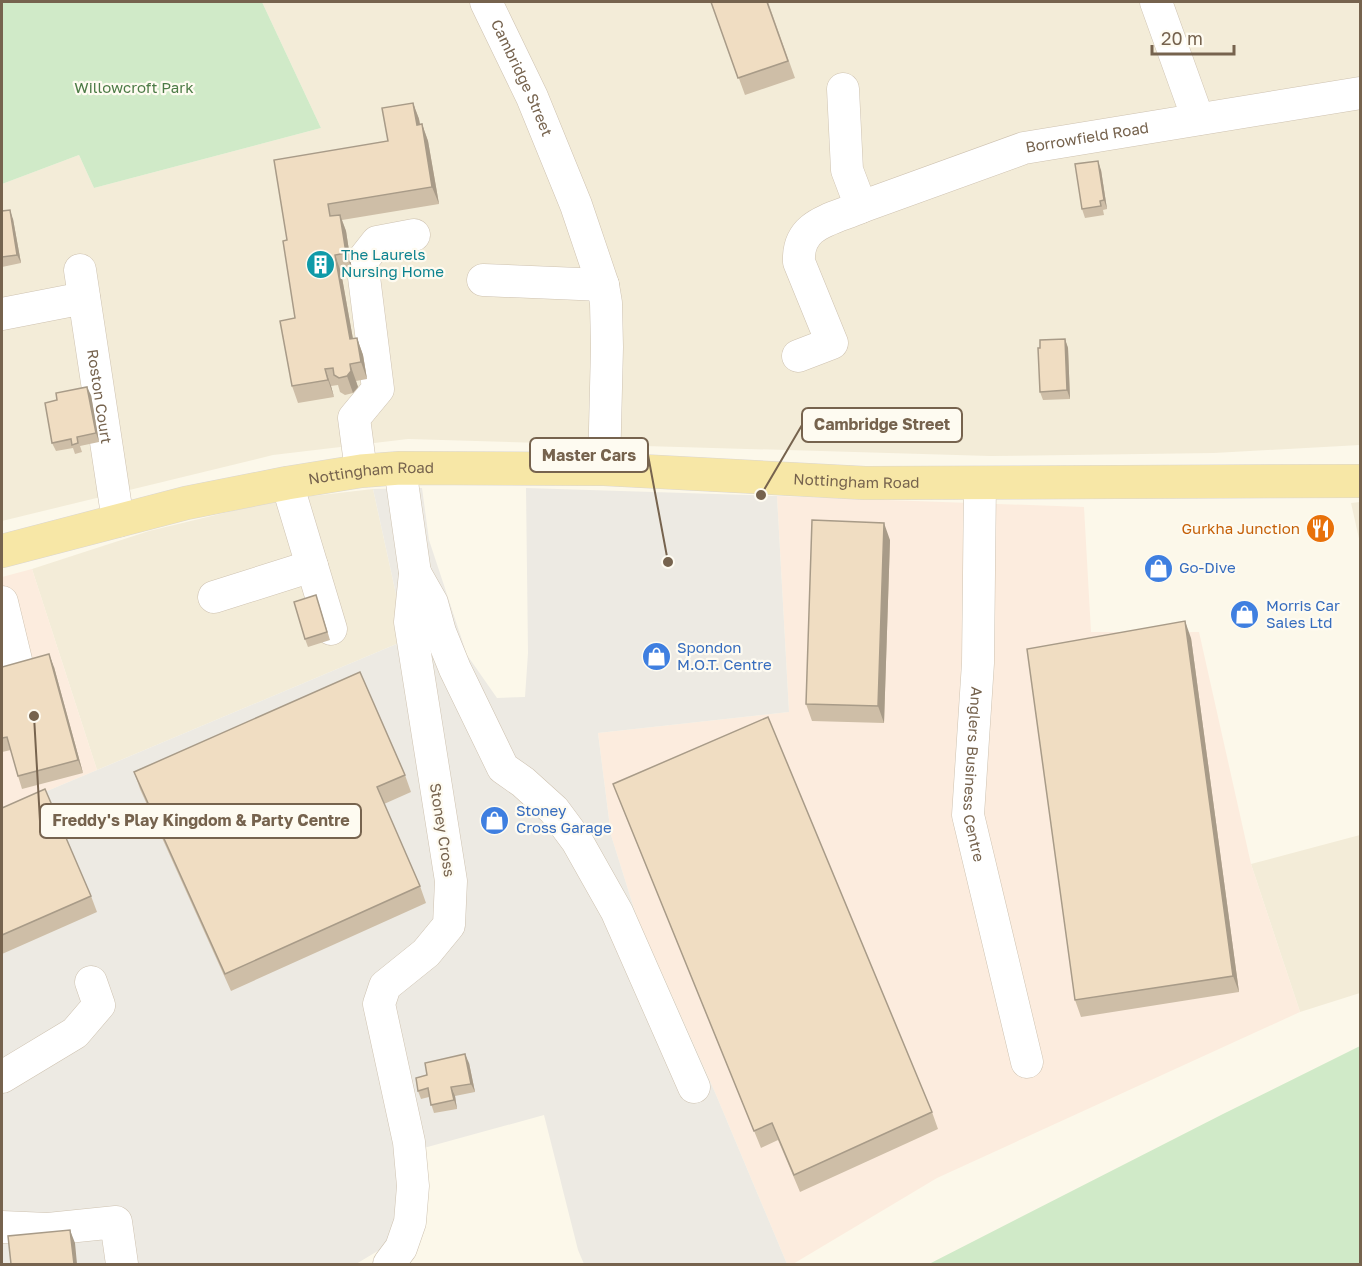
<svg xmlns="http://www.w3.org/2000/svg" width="1362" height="1266" font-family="'Golos Text',sans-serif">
  <rect width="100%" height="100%" fill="#fcf8ea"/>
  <path fill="#f3ecd8" d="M 262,2 L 1360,2 L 1360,445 L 1214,453 L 990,456 L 408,439 L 273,455 L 2,521 L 2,184 L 79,155 L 94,188 L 321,128 Z
    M 373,489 L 406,640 L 97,770 L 32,569 L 149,531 L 278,500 Z
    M 1360,502 L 1360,543 L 1351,503 Z
    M 1360,835 L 1360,993 L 1300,1012 L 1251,864 Z"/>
  <path fill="#fcecde" d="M 777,496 L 1084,507 L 1091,632 L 1199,632 L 1251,864 L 1300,1012 L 937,1178 L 793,1264 L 787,1264 L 717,1097 L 636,915 L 611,835 L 598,733 L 789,712 Z
    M 32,569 L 97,770 L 2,810 L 2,577 Z"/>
  <path fill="#edeae3" d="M 422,488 L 429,540 L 467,655 L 497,698 L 525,697 L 528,653 L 526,488 L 777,496 L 789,712 L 598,733 L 611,835 L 636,915 L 717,1097 L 787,1264 L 584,1264 L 578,1250 L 544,1115 L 402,1154 L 397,1212 L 386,1246 L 356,1264 L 2,1264 L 2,810 L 406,640 L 373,489 Z"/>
  <path fill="#d0eac8" d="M 2,2 L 262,2 L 321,128 L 94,188 L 79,155 L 2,184 Z
    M 1360,1046 L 1360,1264 L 929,1264 L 1223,1114 Z"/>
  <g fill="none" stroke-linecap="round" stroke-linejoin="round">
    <defs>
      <g id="minor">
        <path id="s1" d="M 486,2 L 532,97 L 576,205 L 603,285 L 606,303 L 607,347 L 604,469"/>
        <path d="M 1156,2 L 1198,119"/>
        <path id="s2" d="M 843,89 L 847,170 L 861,207 L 1024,148 L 1360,93"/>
        <path id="s3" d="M 80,270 L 118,521"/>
        <path d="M 483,280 L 603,285"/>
        <path d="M 2,314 L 84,298"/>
        <path d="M 798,356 L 832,343 L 799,262 C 797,223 831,220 861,207"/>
        <path d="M 361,471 L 354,418 L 378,389 L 362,261 L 377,242 L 414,235"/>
        <path d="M 287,483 L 331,629"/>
        <path id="s4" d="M 980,483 L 978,663 L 968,815 L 1027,1062"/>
        <path d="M 415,573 L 432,603 L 440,632 L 455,669 L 503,768 L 523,782 L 554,810 L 577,841 L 617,912 L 694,1087"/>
        <path d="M 214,597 L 312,566"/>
        <path d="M 2,602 L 16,660 L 2,663"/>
        <path d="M 2,1077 L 75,1033 L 99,1005 L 91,982"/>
        <path d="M 2,1227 L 48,1229 L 116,1222 L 122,1264"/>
        <path d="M 389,1264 L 401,1248 L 410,1222 L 413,1186 L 409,1142 L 379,1004 L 385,986 L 426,953 L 449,925 L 451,881 L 410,622 L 415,573 L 400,468"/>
      </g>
      <g id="major">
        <path id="s5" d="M 2,551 L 186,503 L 287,483 L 361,471 L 400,468 L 604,469 L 865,483 L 1360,481"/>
      </g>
    </defs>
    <use href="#minor" stroke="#cec2b0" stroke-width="33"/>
    <use href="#major" stroke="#dbd6d1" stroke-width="34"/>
    <use href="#minor" stroke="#fff" stroke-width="32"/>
    <use href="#major" stroke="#f7e7a6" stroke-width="33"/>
  </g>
  <path fill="#cebea7" d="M 711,2 L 768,2 L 795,78 L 745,95 Z
    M 413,103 L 419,119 L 420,125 L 422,124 L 428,141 L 439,204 L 342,220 L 346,231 L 352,270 L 341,272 L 353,339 L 357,338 L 363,355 L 367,379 L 356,381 L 358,387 L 353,393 L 345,395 L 340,392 L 338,385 L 331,386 L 334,397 L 298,403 L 292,386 L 295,318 L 287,240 L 388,141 Z
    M 1101,170 L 1107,209 L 1103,210 L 1104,215 L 1085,218 L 1082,209 Z
    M 2,211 L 13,219 L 21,263 L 2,267 Z
    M 1065,339 L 1068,348 L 1070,399 L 1043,400 L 1040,392 L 1040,348 Z
    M 91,395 L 99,442 L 80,446 L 82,452 L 75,454 L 73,448 L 56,451 L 52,443 Z
    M 890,540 L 884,723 L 812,721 L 806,704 Z
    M 319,604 L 330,640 L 308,647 L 305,639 Z
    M 1191,638 L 1239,992 L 1081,1017 L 1075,1000 Z
    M 2,667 L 54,667 L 83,773 L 22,789 L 18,776 L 11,750 L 2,752 Z
    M 134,772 L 405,775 L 411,792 L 384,804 L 420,886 L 426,903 L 231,991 L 140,789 Z
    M 613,784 L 932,1112 L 938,1129 L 800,1192 L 778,1140 L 761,1148 Z
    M 2,808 L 91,896 L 97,912 L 2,954 Z
    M 469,1063 L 475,1092 L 455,1096 L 457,1109 L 434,1113 L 429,1097 L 421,1099 L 418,1091 L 427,1075 Z"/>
  <path fill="#a89b88" d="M 413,103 L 419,119 L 423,142 L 417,125 Z
    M 422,124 L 428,141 L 439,204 L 432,187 Z
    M 1098,161 L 1101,170 L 1107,209 L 1104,200 Z
    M 10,210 L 13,219 L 21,263 L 17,255 Z
    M 340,215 L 346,231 L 352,270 L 346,253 Z
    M 335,255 L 341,272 L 356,356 L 350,339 Z
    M 357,338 L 363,355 L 367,379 L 361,362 Z
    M 1065,339 L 1068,348 L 1070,399 L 1067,390 Z
    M 350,364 L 356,381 L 358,387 L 353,393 L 347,376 Z
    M 325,369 L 331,386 L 334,397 L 328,380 Z
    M 87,387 L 91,395 L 99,442 L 96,433 Z
    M 884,523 L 890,540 L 884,723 L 878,706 Z
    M 1185,621 L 1191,638 L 1239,992 L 1233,976 Z
    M 49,654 L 54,667 L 83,773 L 78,760 Z
    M 465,1054 L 469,1063 L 475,1092 L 471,1084 Z
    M 451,1087 L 455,1096 L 457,1109 L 454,1100 Z
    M 70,1230 L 75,1243 L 77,1264 L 74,1264 Z"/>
  <path fill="#f0ddc2" stroke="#a89b88" stroke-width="1.5" d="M 711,2 L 767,2 L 788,61 L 738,78 Z
    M 413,103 L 417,125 L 422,124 L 432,187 L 328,204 L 330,216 L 340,215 L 346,253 L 335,255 L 350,339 L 357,338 L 361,362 L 350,364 L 351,371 L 347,376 L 339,378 L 334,375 L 333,368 L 325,369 L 328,380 L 292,386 L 280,321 L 295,318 L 283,241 L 287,240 L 274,160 L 388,141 L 382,108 Z
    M 1098,161 L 1104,200 L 1100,201 L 1101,206 L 1082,209 L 1075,164 Z
    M 10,210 L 17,255 L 2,257 L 2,211 Z
    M 1065,339 L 1067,390 L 1040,392 L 1038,348 L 1040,348 L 1040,340 Z
    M 87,387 L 96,433 L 77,437 L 78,443 L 72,445 L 71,439 L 52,443 L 45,403 L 57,400 L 56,393 Z
    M 812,520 L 884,523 L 878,706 L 806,704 Z
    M 316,595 L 327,632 L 305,639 L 294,602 Z
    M 1185,621 L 1233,976 L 1075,1000 L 1027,649 Z
    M 49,654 L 78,760 L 18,776 L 7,737 L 2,738 L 2,667 Z
    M 360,672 L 405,775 L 377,787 L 420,886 L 225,974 L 134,772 Z
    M 768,717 L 932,1112 L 794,1175 L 772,1123 L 754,1131 L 613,784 Z
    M 45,789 L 91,896 L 2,935 L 2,808 Z
    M 465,1054 L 471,1084 L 451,1087 L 454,1100 L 431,1105 L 428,1088 L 418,1091 L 416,1078 L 427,1075 L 425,1063 Z
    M 70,1230 L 74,1264 L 11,1264 L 8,1236 Z"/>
  <defs>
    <symbol id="building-disc" viewBox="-11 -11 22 22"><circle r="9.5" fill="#0f9aa8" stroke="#fefbf1"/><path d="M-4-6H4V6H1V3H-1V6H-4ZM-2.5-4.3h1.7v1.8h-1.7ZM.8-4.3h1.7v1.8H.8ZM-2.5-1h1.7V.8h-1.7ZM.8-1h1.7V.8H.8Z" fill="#fff"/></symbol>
    <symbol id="restaurant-disc" viewBox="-11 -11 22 22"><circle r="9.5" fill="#e8710a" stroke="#fefbf1"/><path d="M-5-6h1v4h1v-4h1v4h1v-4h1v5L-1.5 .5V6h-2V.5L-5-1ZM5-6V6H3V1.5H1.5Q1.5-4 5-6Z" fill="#fff"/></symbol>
    <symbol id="shop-disc" viewBox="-11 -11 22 22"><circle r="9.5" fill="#3f7fe0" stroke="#fefbf1"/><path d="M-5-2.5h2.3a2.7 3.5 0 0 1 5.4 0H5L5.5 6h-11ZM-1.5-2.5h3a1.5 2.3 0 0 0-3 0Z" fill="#fff"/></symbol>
  </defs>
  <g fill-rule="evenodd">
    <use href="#building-disc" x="304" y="248" width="33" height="33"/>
    <use href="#restaurant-disc" x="1304" y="512" width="33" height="33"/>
    <use href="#shop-disc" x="1142" y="552" width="33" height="33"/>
    <use href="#shop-disc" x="1228" y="598" width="33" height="33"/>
    <use href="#shop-disc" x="640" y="640" width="33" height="33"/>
    <use href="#shop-disc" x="478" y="804" width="33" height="33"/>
  </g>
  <g text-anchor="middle" stroke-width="4.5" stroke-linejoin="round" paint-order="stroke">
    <g font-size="15" fill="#76634e" stroke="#fefbf1">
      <text dy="5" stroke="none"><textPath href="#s1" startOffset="84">Cambridge Street</textPath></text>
      <text dy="5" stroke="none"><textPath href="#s2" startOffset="358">Borrowfield Road</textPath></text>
      <text dy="5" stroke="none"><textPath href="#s3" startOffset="128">Roston Court</textPath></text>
      <text dy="5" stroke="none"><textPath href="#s5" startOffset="378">Nottingham Road</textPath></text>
      <text dy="5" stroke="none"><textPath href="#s5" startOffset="864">Nottingham Road</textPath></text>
      <text dy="5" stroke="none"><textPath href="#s4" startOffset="292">Anglers Business Centre</textPath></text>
      <text transform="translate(442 830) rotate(81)" y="5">Stoney Cross</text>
    </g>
    <g font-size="15" fill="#4c7b46" stroke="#fefbf1">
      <text x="134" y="93">Willowcroft Park</text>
    </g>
    <g font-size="15" fill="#0d838f" stroke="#fefbf1" text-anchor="start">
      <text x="341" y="260">The Laurels<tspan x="341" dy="17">Nursing Home</tspan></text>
    </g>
    <g font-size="15" fill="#c56008" stroke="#fefbf1" text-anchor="end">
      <text x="1300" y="534">Gurkha Junction</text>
    </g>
    <g font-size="15" fill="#366cbe" stroke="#fefbf1" text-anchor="start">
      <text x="1179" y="573">Go-Dive</text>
      <text x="1266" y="611">Morris Car<tspan x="1266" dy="17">Sales Ltd</tspan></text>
      <text x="677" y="653">Spondon<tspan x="677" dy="17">M.O.T. Centre</tspan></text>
      <text x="516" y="816">Stoney<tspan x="516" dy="17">Cross Garage</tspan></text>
    </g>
  </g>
  <path fill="none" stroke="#76634e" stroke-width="2" d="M761 495L802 425M668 562L648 455M34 716L40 821"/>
  <g fill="#76634e" stroke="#fefbf1" stroke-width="2">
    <circle cx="761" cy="495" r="6"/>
    <circle cx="668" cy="562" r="6"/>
    <circle cx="34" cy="716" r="6"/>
  </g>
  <g fill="#fefbf1" stroke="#76634e" stroke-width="2">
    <rect x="802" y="408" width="160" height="34" rx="6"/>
    <rect x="530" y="438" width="118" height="34" rx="6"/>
    <rect x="40" y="804" width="321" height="34" rx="6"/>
  </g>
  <g font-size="16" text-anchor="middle" font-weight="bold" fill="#76634e">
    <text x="882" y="430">Cambridge Street</text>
    <text x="589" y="461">Master Cars</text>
    <text x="201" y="826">Freddy's Play Kingdom &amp; Party Centre</text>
  </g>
  <rect width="1362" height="1266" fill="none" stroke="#76634e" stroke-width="6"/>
  <path d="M1152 45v9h82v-9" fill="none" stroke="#76634e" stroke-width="3"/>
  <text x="1161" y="45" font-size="18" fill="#76634e" stroke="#fefbf1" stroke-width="4.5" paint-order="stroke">20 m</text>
</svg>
